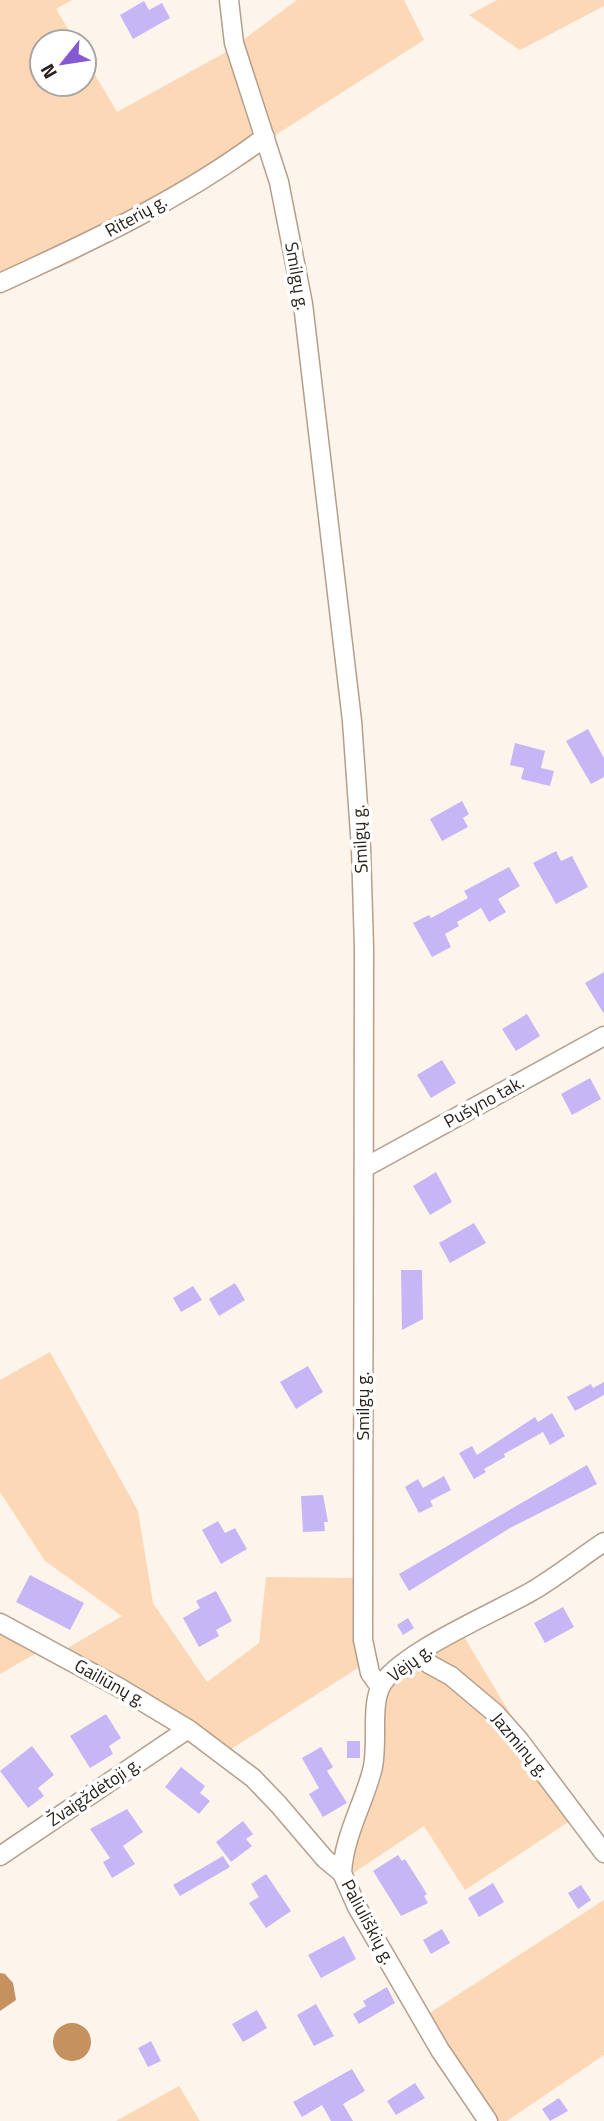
<svg xmlns="http://www.w3.org/2000/svg" width="604" height="2121" font-family="'Titillium Web',sans-serif">
  <rect width="100%" height="100%" fill="#fdf4ec"/>
  <path fill="#fcd8b6" d="M 0,0 L 72,0 L 56,9 L 76,42 L 42,42 L 42,84 L 84,84 L 84,56 L 117,112 L 228,51 L 297,0 L 404,0 L 424,40 L 277,134 L 253,160 L 73,262 L 0,292 Z
    M 497,0 L 604,0 L 604,6 L 520,50 L 469,15 Z
    M 50,1352 L 138,1511 L 153,1603 L 207,1682 L 259,1643 L 266,1577 L 357,1578 L 361,1666 L 228,1751 L 66,1649 L 122,1616 L 45,1561 L 0,1492 L 0,1380 Z
    M 0,1629 L 40,1651 L 0,1674 Z
    M 463,1635 L 573,1819 L 465,1890 L 424,1826 L 349,1876 L 347,1868 L 382,1777 L 387,1689 L 403,1670 Z
    M 604,1900 L 604,2055 L 507,2121 L 495,2121 L 425,2016 Z
    M 179,2086 L 200,2121 L 116,2121 Z"/>
  <path fill="#c4915f" d="M 0,1973 L 5,1974 L 13,1983 L 16,2000 L 0,2011 Z
    M53 2042a19 19 0 1 1 38 0a19 19 0 1 1-38 0Z"/>
  <path fill="#c7b6f6" d="M 144,1 L 149,10 L 162,3 L 170,18 L 133,39 L 120,15 Z
    M 588,729 L 604,758 L 604,777 L 591,784 L 566,741 Z
    M 515,743 L 545,751 L 541,768 L 554,771 L 550,786 L 521,779 L 524,768 L 510,765 Z
    M 462,801 L 469,814 L 463,818 L 468,827 L 442,841 L 430,819 Z
    M 556,851 L 561,861 L 572,856 L 588,887 L 556,904 L 533,863 Z
    M 509,867 L 520,886 L 498,899 L 506,912 L 489,922 L 481,908 L 457,922 L 459,926 L 445,934 L 451,947 L 432,957 L 413,923 L 429,915 L 431,918 L 468,898 L 464,891 Z
    M 604,972 L 604,1014 L 585,983 Z
    M 527,1014 L 540,1036 L 516,1051 L 502,1029 Z
    M 442,1060 L 456,1083 L 431,1098 L 417,1075 Z
    M 590,1078 L 601,1099 L 572,1115 L 561,1094 Z
    M 436,1172 L 452,1202 L 430,1215 L 413,1186 Z
    M 474,1223 L 486,1243 L 450,1263 L 439,1243 Z
    M 401,1270 L 422,1270 L 423,1319 L 402,1330 Z
    M 235,1283 L 245,1300 L 219,1316 L 209,1299 Z
    M 193,1286 L 202,1300 L 181,1312 L 173,1298 Z
    M 308,1366 L 323,1392 L 296,1409 L 280,1382 Z
    M 604,1382 L 604,1395 L 575,1411 L 567,1397 L 591,1384 L 593,1388 Z
    M 552,1413 L 565,1436 L 550,1445 L 543,1432 L 504,1454 L 505,1457 L 484,1469 L 486,1472 L 474,1479 L 459,1453 L 472,1446 L 477,1455 L 535,1417 L 538,1422 Z
    M 587,1465 L 597,1484 L 510,1528 L 409,1591 L 399,1574 Z
    M 444,1476 L 451,1490 L 430,1501 L 433,1506 L 419,1513 L 405,1487 L 418,1479 L 423,1488 Z
    M 323,1495 L 328,1522 L 324,1522 L 325,1531 L 303,1532 L 301,1496 Z
    M 218,1521 L 225,1533 L 235,1528 L 247,1549 L 221,1564 L 202,1530 Z
    M 30,1575 L 84,1603 L 70,1630 L 16,1602 Z
    M 216,1591 L 232,1621 L 216,1630 L 219,1636 L 199,1647 L 183,1618 L 200,1608 L 196,1601 Z
    M 563,1607 L 574,1627 L 545,1643 L 534,1623 Z
    M 408,1618 L 414,1628 L 403,1635 L 397,1625 Z
    M 106,1714 L 121,1738 L 109,1746 L 113,1754 L 90,1768 L 70,1736 Z
    M 347,1741 L 360,1741 L 360,1758 L 347,1758 Z
    M 32,1746 L 54,1775 L 38,1788 L 44,1796 L 28,1808 L 0,1771 Z
    M 321,1747 L 333,1767 L 327,1771 L 347,1803 L 323,1817 L 309,1794 L 319,1788 L 302,1758 Z
    M 181,1767 L 205,1786 L 200,1793 L 210,1801 L 199,1814 L 165,1787 Z
    M 127,1809 L 143,1832 L 123,1846 L 135,1864 L 112,1878 L 103,1862 L 110,1858 L 90,1829 Z
    M 243,1821 L 253,1834 L 246,1839 L 252,1846 L 231,1862 L 216,1842 Z
    M 398,1855 L 402,1861 L 405,1859 L 427,1894 L 424,1896 L 428,1903 L 401,1916 L 373,1871 Z
    M 223,1856 L 230,1867 L 180,1896 L 173,1885 Z
    M 266,1874 L 291,1911 L 266,1928 L 249,1903 L 259,1897 L 251,1884 Z
    M 493,1883 L 504,1902 L 479,1917 L 468,1898 Z
    M 581,1885 L 591,1900 L 578,1909 L 568,1893 Z
    M 442,1929 L 450,1943 L 431,1954 L 423,1940 Z
    M 344,1936 L 356,1959 L 321,1978 L 308,1955 Z
    M 387,1987 L 395,2003 L 359,2024 L 353,2014 L 366,2006 L 363,2001 Z
    M 316,2004 L 334,2036 L 314,2046 L 297,2015 Z
    M 257,2010 L 267,2028 L 243,2042 L 232,2024 Z
    M 151,2041 L 161,2061 L 148,2067 L 138,2048 Z
    M 352,2069 L 365,2091 L 343,2104 L 353,2121 L 331,2121 L 322,2105 L 302,2117 L 293,2102 Z
    M 415,2083 L 425,2098 L 396,2115 L 387,2101 Z
    M 559,2098 L 568,2111 L 550,2121 L 542,2109 Z"/>
  <g fill="none" stroke-linecap="round" stroke-linejoin="round">
    <defs>
      <path id="minor" d="M 229,0 L 234,43 L 279,182 L 303,304 L 352,721 L 361,848 L 364,948 L 363,1640 L 370,1673 L 380,1687
        M 0,283 C 92,241 184,198 265,137
        M 364,1168 L 604,1036
        M 0,1623 L 120,1688 L 188,1729 L 253,1778 L 278,1804 L 325,1859 L 342,1873 L 357,1907 L 440,2050 L 488,2121
        M 421,1652 L 429,1664 L 451,1676 L 495,1713 L 519,1740 L 604,1853
        M 0,1856 L 188,1729
        M 342,1873 C 344,1836 363,1805 372,1771 C 379,1745 370,1707 381,1686 C 398,1653 499,1611 534,1590 C 559,1575 580,1558 604,1542"/>
    </defs>
    <use href="#minor" stroke="#b49f8c" stroke-width="21"/>
    <use href="#minor" stroke="#fff" stroke-width="18"/>
  </g>
  <g text-anchor="middle" stroke-width="7" stroke-linejoin="round" paint-order="stroke">
    <g font-size="18" fill="#2a221a" stroke="#fff">
      <text transform="translate(136 216) rotate(-29)" y="6">Riterių g.</text>
      <text transform="translate(297 276) rotate(80)" y="6">Smilgų g.</text>
      <text transform="translate(360 839) rotate(-93)" y="6">Smilgų g.</text>
      <text transform="translate(484 1102) rotate(-29)" y="6">Pušyno tak.</text>
      <text transform="translate(363 1406) rotate(-90)" y="6">Smilgų g.</text>
      <text transform="translate(410 1663) rotate(-37)" y="6">Vėjų g.</text>
      <text transform="translate(110 1683) rotate(29)" y="6">Gailiūnų g.</text>
      <text transform="translate(520 1745) rotate(50)" y="6">Jazminų g.</text>
      <text transform="translate(94 1792) rotate(-34)" y="6">Žvaigždėtoji g.</text>
      <text transform="translate(368 1922) rotate(62)" y="6">Paliuliškių g.</text>
    </g>
  </g>
  <g transform="translate(63 63) rotate(240)"><circle r="33" fill="#ffffff" stroke="#aaa7a3" stroke-width="2"/>
  <path d="M0-5L12 26L0 18L-12 26Z" fill="#8459d3"/>
  <text y="-10" font-size="19" font-weight="bold" text-anchor="middle" fill="#2a221a">N</text>
  </g>
</svg>
